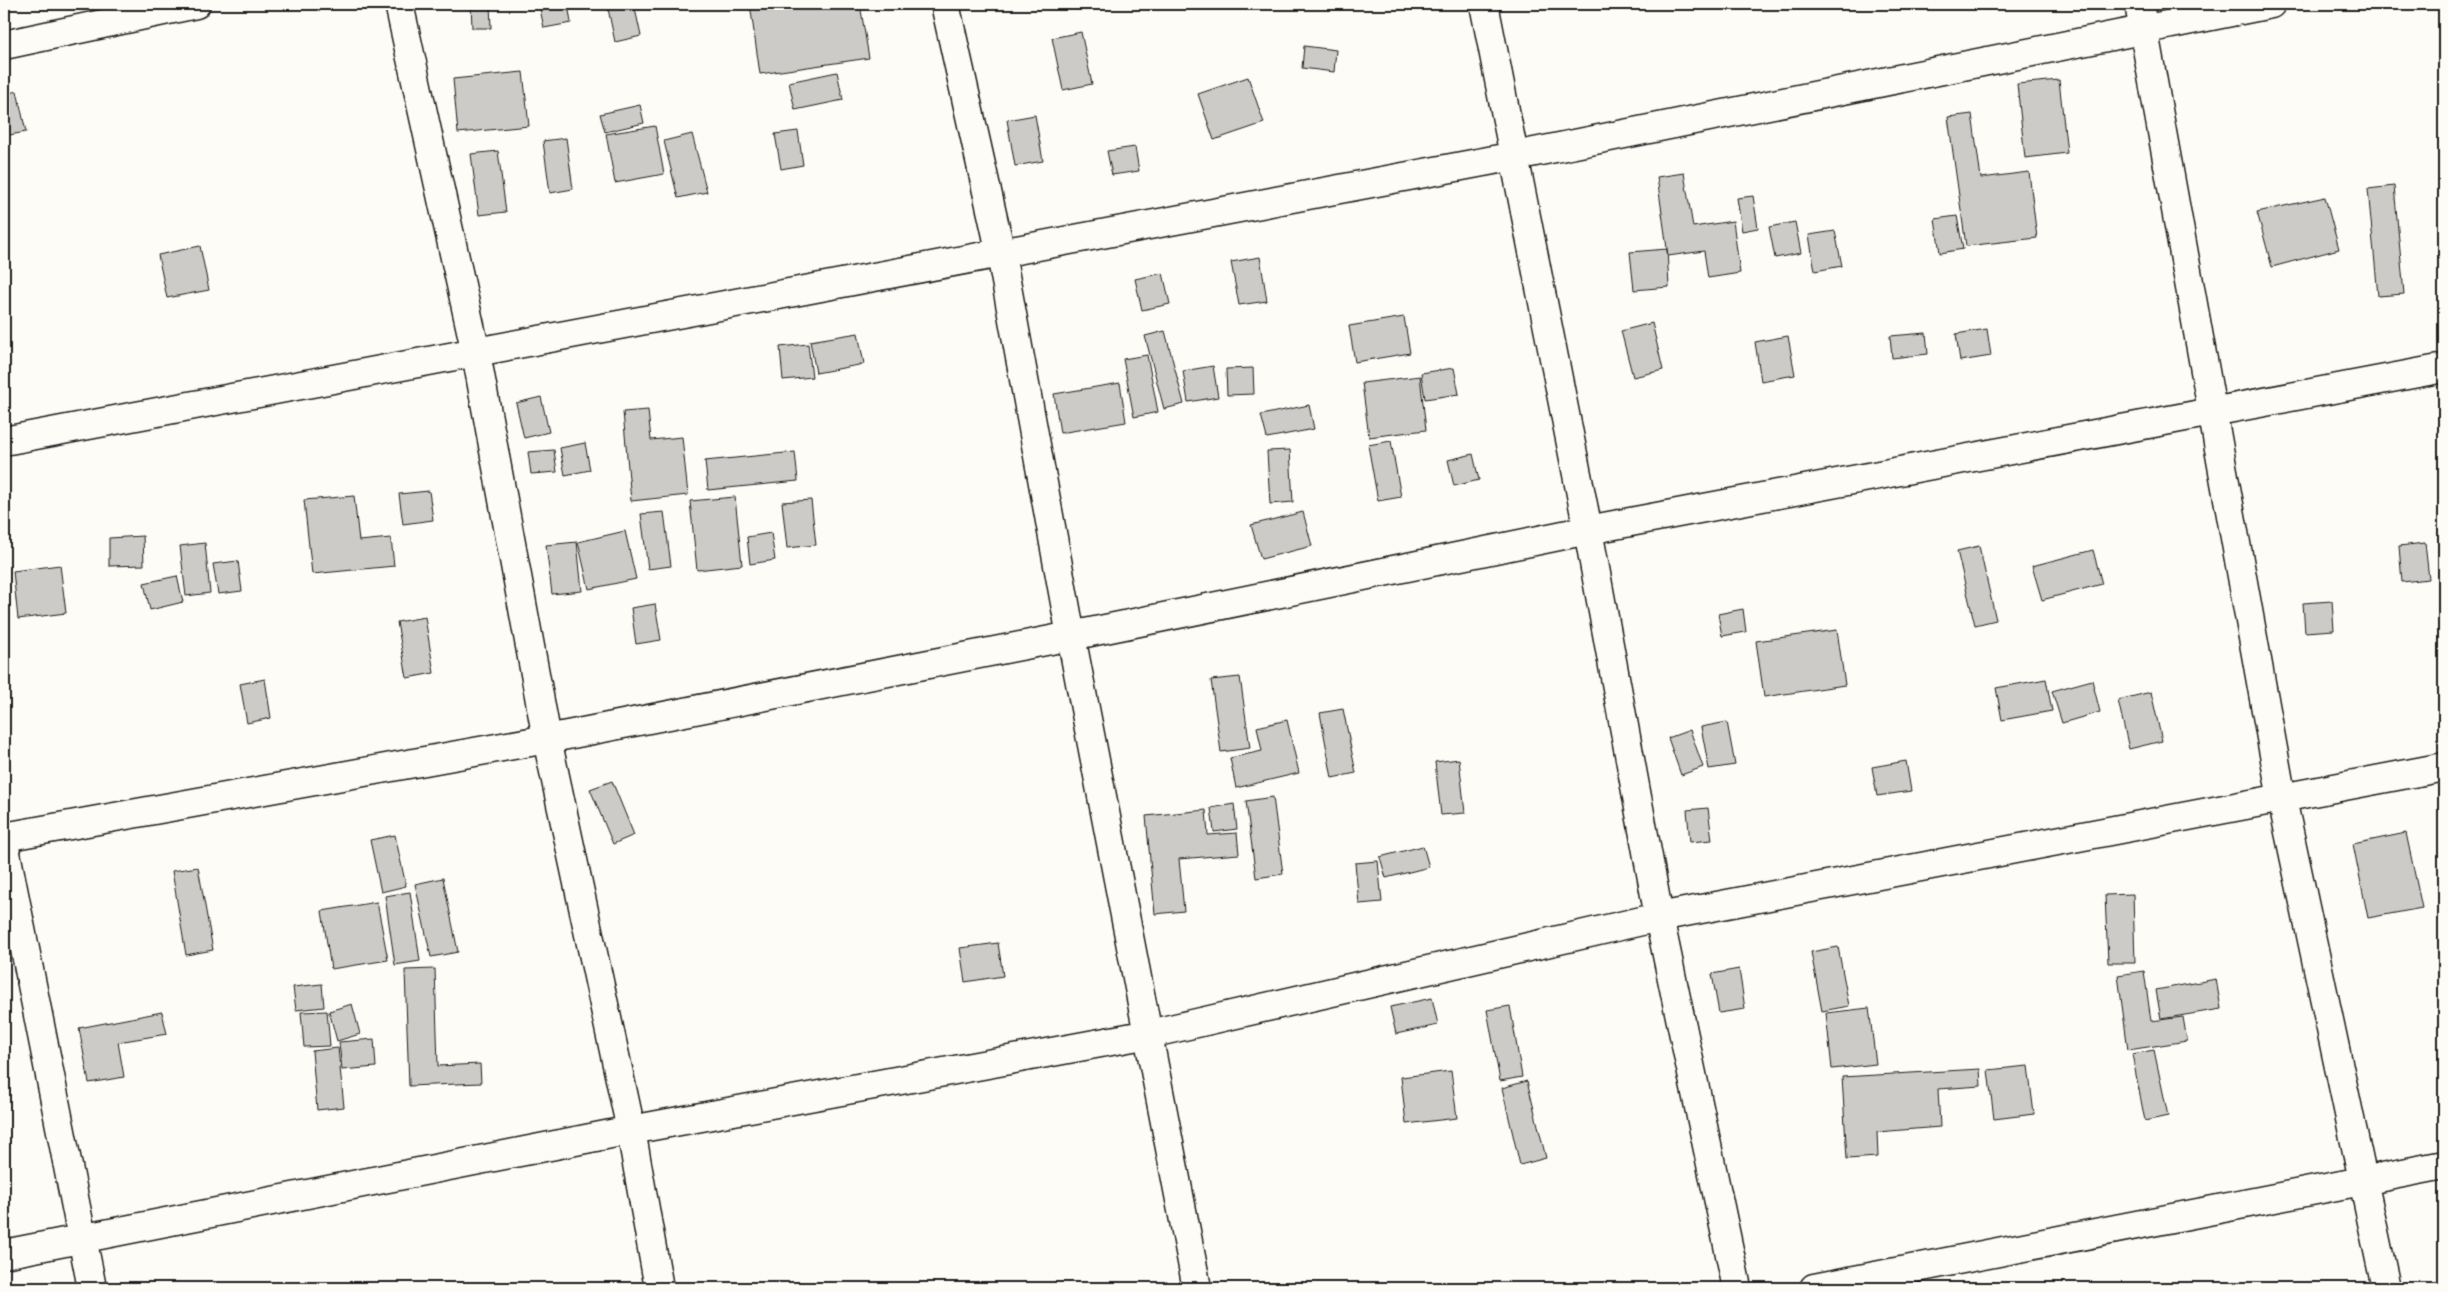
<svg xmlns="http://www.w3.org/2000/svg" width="2448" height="1292" font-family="'Shantell Sans',sans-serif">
  <rect width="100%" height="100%" fill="#fdfcf7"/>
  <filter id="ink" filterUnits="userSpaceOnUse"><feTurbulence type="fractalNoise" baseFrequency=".02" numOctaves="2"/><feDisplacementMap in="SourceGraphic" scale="10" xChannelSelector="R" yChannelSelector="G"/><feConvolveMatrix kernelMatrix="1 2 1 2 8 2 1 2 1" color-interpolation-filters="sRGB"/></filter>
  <g filter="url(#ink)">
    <path fill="#cccbc8" stroke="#1c1c1c" d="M 471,4 L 490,4 L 491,28 L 472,28 Z
      M 539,4 L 568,4 L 571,23 L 544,28 Z
      M 607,4 L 634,4 L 641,36 L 615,42 Z
      M 750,4 L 777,4 L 778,11 L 827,4 L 860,4 L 869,58 L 760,74 Z
      M 1081,32 L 1092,84 L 1063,90 L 1052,38 Z
      M 1304,46 L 1336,50 L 1334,72 L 1302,68 Z
      M 523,72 L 529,126 L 458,133 L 453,79 Z
      M 837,72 L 843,100 L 795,110 L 789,82 Z
      M 1248,77 L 1264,123 L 1214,140 L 1198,94 Z
      M 2059,80 L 2067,153 L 2025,158 L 2017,84 Z
      M 17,91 L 26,132 L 4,136 L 4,94 Z
      M 640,105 L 644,123 L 605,132 L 600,114 Z
      M 1972,114 L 1981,178 L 2029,172 L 2037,238 L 1966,246 L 1948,117 Z
      M 1035,115 L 1043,161 L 1015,166 L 1007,120 Z
      M 655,126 L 664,174 L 615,183 L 606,134 Z
      M 798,131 L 803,165 L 781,169 L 775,134 Z
      M 692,134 L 707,192 L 678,198 L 664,141 Z
      M 566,138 L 573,189 L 550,193 L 543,141 Z
      M 1135,147 L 1139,171 L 1112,175 L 1107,151 Z
      M 498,151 L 506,212 L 479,215 L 471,154 Z
      M 1684,173 L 1693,227 L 1733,221 L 1740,273 L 1708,278 L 1704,251 L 1668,256 L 1657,177 Z
      M 2394,186 L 2404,294 L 2378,296 L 2368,189 Z
      M 1753,196 L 1758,228 L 1742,231 L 1737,198 Z
      M 2325,197 L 2339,249 L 2272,267 L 2257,212 Z
      M 1957,216 L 1963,249 L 1940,253 L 1935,219 Z
      M 1795,222 L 1801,253 L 1775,258 L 1769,227 Z
      M 1835,231 L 1842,266 L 1815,271 L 1809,235 Z
      M 200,246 L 209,290 L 167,298 L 158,255 Z
      M 1667,249 L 1669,287 L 1634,290 L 1630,252 Z
      M 1260,257 L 1267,301 L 1239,305 L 1231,262 Z
      M 1163,273 L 1170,304 L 1142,310 L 1135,279 Z
      M 1404,317 L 1410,353 L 1355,362 L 1349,326 Z
      M 1652,323 L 1663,370 L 1633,377 L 1621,331 Z
      M 1987,329 L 1991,356 L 1960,361 L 1956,334 Z
      M 1165,331 L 1184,404 L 1164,409 L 1145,336 Z
      M 858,333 L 864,364 L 816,373 L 810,341 Z
      M 1926,333 L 1928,354 L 1892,358 L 1890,336 Z
      M 1788,336 L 1795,375 L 1761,381 L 1755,342 Z
      M 808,344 L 812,377 L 783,380 L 780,347 Z
      M 1147,355 L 1158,412 L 1134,417 L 1123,359 Z
      M 1213,366 L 1218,397 L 1188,402 L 1183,371 Z
      M 1253,368 L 1254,394 L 1227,395 L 1226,369 Z
      M 1454,368 L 1459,394 L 1425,399 L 1421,373 Z
      M 1420,376 L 1426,430 L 1369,437 L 1362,383 Z
      M 1120,383 L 1126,422 L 1060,433 L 1054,394 Z
      M 541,397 L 549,432 L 524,438 L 516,403 Z
      M 1309,405 L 1314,429 L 1267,438 L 1261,415 Z
      M 648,410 L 651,440 L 682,437 L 688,495 L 631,501 L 623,412 Z
      M 1391,441 L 1401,497 L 1378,501 L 1368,445 Z
      M 585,443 L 590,470 L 565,475 L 560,448 Z
      M 554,450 L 557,472 L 531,474 L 528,452 Z
      M 1290,450 L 1293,502 L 1270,504 L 1267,451 Z
      M 795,452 L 798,481 L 708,490 L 705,461 Z
      M 1473,454 L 1479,480 L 1454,486 L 1448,460 Z
      M 429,491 L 433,520 L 403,524 L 399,494 Z
      M 354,496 L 359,541 L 391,538 L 394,566 L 312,574 L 304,500 Z
      M 735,497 L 742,565 L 697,570 L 690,501 Z
      M 811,500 L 816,545 L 787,548 L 782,502 Z
      M 664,512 L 671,566 L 648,569 L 641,514 Z
      M 1303,512 L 1312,546 L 1261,559 L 1251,525 Z
      M 625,531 L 636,579 L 589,589 L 578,542 Z
      M 771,533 L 775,560 L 750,564 L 747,537 Z
      M 143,536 L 144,565 L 109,566 L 109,538 Z
      M 577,542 L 582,591 L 552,594 L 546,545 Z
      M 205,543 L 210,593 L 186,596 L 180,546 Z
      M 2425,543 L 2429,579 L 2402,582 L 2399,546 Z
      M 1979,546 L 1996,620 L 1975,625 L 1957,551 Z
      M 2093,550 L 2102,584 L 2042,600 L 2032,566 Z
      M 238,561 L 242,591 L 218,594 L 213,564 Z
      M 60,565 L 66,613 L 18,619 L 13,571 Z
      M 177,576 L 183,602 L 150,610 L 144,583 Z
      M 2332,601 L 2334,630 L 2305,632 L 2303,603 Z
      M 655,604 L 661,640 L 636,644 L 631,608 Z
      M 1743,609 L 1746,632 L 1722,636 L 1718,614 Z
      M 425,617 L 434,673 L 407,678 L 397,622 Z
      M 1837,630 L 1845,685 L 1764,697 L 1756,641 Z
      M 1240,677 L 1250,748 L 1221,752 L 1211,680 Z
      M 265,679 L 271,718 L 247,723 L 240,684 Z
      M 2046,679 L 2052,711 L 2002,720 L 1996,688 Z
      M 2092,680 L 2100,712 L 2062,723 L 2052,691 Z
      M 2151,692 L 2162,741 L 2129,749 L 2118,700 Z
      M 1343,709 L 1356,773 L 1332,778 L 1320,713 Z
      M 1287,720 L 1299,773 L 1236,788 L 1230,758 L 1262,751 L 1257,727 Z
      M 1727,722 L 1735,765 L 1709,769 L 1701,727 Z
      M 1690,730 L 1703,767 L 1681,775 L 1668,738 Z
      M 1459,759 L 1465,813 L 1441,815 L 1435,762 Z
      M 1906,761 L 1911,791 L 1877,796 L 1872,767 Z
      M 612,781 L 634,835 L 613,844 L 590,789 Z
      M 1273,797 L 1283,874 L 1256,878 L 1246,801 Z
      M 1234,804 L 1237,829 L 1214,832 L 1211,808 Z
      M 1708,808 L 1712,840 L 1690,842 L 1687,810 Z
      M 1206,810 L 1208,835 L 1237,833 L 1239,854 L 1179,859 L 1184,911 L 1155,914 L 1146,816 Z
      M 2406,833 L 2422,908 L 2368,918 L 2353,844 Z
      M 395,835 L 406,886 L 381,892 L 370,840 Z
      M 1423,846 L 1429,867 L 1386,878 L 1380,857 Z
      M 1378,861 L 1382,902 L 1359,904 L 1355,863 Z
      M 198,867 L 213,950 L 186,955 L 172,871 Z
      M 443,878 L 458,952 L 431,957 L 415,884 Z
      M 410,892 L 420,961 L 395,965 L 385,896 Z
      M 2133,894 L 2135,963 L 2108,963 L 2105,895 Z
      M 377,902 L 388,960 L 331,969 L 322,911 Z
      M 998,943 L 1003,976 L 965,982 L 960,948 Z
      M 1838,947 L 1849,1006 L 1822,1011 L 1811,952 Z
      M 435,969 L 438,1066 L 480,1064 L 481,1083 L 409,1086 L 405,970 Z
      M 1739,969 L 1745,1009 L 1719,1013 L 1712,974 Z
      M 2144,971 L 2151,1021 L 2183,1017 L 2187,1041 L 2128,1050 L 2118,975 Z
      M 2444,973 L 2444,1047 L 2443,1047 L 2440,974 Z
      M 2216,979 L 2221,1009 L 2161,1019 L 2156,990 Z
      M 322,984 L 324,1007 L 296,1010 L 293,987 Z
      M 1432,998 L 1438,1025 L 1396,1034 L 1390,1007 Z
      M 352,1004 L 360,1034 L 337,1041 L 329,1011 Z
      M 1510,1006 L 1522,1077 L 1500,1081 L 1487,1010 Z
      M 1869,1008 L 1876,1064 L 1832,1069 L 1826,1013 Z
      M 327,1011 L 330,1046 L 304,1047 L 301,1012 Z
      M 162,1012 L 167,1034 L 118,1042 L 124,1077 L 89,1083 L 79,1028 Z
      M 374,1039 L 376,1067 L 342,1070 L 339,1042 Z
      M 338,1048 L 344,1107 L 317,1110 L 312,1051 Z
      M 2154,1050 L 2168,1116 L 2145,1121 L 2132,1054 Z
      M 2028,1066 L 2034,1114 L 1994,1119 L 1988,1070 Z
      M 1980,1069 L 1981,1086 L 1938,1089 L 1940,1127 L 1877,1132 L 1878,1157 L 1847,1159 L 1842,1077 Z
      M 1451,1071 L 1457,1118 L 1406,1124 L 1401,1077 Z
      M 1527,1081 L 1546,1158 L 1520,1165 L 1502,1088 Z"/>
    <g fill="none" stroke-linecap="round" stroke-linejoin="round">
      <defs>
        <path id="minor" d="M 399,4 L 476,353 L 547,739 L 631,1130 L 659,1288
          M 945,4 L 1001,254 L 1071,636 L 1197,1288
          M 1484,4 L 1588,530 L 1659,917 L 1737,1288
          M 2139,4 L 2282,799 L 2386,1288
          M 4,45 L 196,4
          M 4,441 L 1515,156 L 2271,4
          M 4,837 L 547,739 L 1071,636 L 1588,530 L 2444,368
          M 4,843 L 92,1288
          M 4,1254 L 631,1130 L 1149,1034 L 1659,917 L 2444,767
          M 1814,1288 L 2444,1165"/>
      </defs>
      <use href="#minor" stroke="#1c1c1c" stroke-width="31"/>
      <use href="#minor" stroke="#fdfcf7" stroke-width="28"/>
    </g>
  </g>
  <rect width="2448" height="1292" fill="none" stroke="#fdfcf7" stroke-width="20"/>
  <rect x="10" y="10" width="2428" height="1272" fill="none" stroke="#1c1c1c" stroke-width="2" filter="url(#ink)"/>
</svg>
